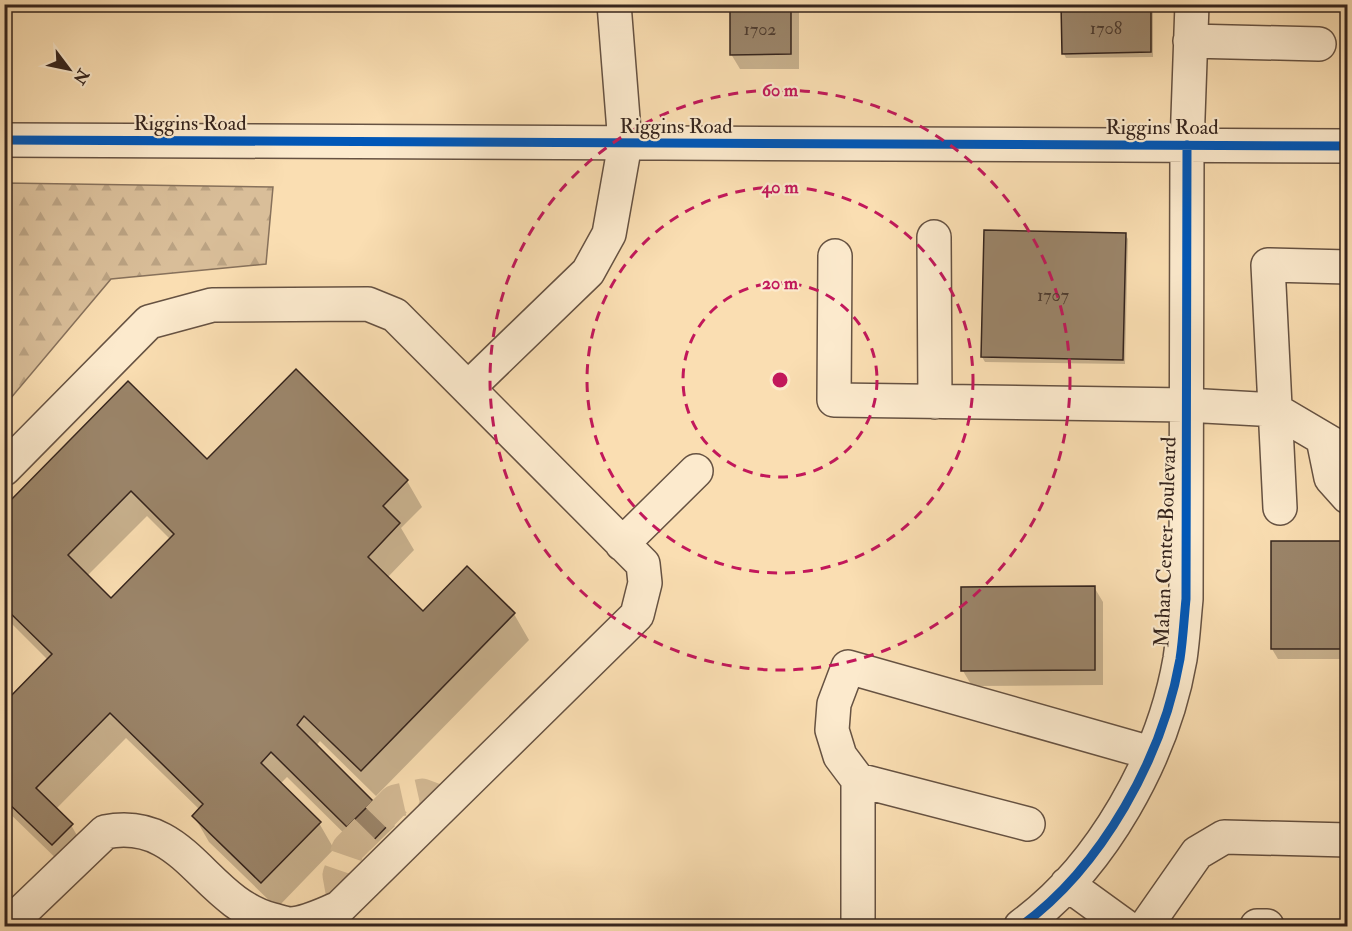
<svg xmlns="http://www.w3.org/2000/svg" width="1352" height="931" font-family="'IM FELL Double Pica',serif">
  <defs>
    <pattern id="forest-firs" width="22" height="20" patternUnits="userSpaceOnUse" patternTransform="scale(1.5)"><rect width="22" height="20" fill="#d9be99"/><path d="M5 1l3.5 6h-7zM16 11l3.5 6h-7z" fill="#bba383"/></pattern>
  </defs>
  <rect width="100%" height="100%" fill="#fadeb2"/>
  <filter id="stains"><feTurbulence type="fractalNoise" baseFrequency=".00333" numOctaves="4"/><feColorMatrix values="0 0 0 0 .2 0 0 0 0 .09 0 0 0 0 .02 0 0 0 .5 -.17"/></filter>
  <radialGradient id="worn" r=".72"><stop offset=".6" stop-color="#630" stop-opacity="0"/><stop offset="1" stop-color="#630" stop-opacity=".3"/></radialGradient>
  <path fill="url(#forest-firs)" stroke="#87715b" stroke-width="1.5" d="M 5,183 L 273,187 L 266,264 L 111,279 L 5,405 Z"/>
  <path fill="#0003" fill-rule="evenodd" d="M 731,4 L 799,4 L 799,69 L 740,69 L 731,54 Z
    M 1063,4 L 1153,4 L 1153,57 L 1066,58 L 1064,54 Z
    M 1125,234 L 1128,239 L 1125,364 L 985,362 L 982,357 Z
    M 296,371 L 407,481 L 422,507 L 401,528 L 414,550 L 387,578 L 423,613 L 514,614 L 529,640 L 376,796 L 320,741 L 316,746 L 395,826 L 370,850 L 367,847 L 363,852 L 287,777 L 280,784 L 319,823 L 334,849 L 277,908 L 209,842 L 194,816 L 200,810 L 126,738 L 56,809 L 71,825 L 86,851 L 68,870 L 4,808 L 4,705 L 48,660 L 4,616 L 4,509 L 207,461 ZM 147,516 L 171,540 L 111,600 L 87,576 Z
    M 1348,542 L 1348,659 L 1278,659 L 1272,649 Z
    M 1094,587 L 1103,602 L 1103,685 L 972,686 L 963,671 Z"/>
  <path fill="#9b856a" stroke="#35241d" stroke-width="1.5" fill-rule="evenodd" d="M 730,4 L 791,4 L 791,54 L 730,55 Z
    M 1061,4 L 1151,4 L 1151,52 L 1062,54 Z
    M 984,230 L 1126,233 L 1123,360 L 981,357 Z
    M 296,369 L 408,480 L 383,506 L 400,523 L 368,557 L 423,611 L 467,566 L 515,613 L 361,771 L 304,716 L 297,725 L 373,801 L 347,827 L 271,752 L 261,763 L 321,822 L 261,883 L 192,816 L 203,804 L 110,713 L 36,788 L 73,824 L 52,845 L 4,799 L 4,703 L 52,654 L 4,607 L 4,507 L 128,381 L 207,459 ZM 131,491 L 174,534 L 111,598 L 68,555 Z
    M 1271,541 L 1348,541 L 1348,649 L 1271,649 Z
    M 1095,586 L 1095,670 L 961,671 L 961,587 Z
    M 373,801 L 393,820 L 367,847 L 347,827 Z"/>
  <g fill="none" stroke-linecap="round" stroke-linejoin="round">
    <path stroke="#d3b994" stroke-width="33" stroke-dasharray="33 16" stroke-linecap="butt" d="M 344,903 L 339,875 L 348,849 L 395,801 L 422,795 L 446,804"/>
    <defs>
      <path id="minor" d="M 1190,41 L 1319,44
        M 4,140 L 1348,146
        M 934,237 L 935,402
        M 835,256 L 834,400 L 1186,405 L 1275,410 L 1348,453
        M 468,388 L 588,272 L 609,234 L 625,144 L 614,4
        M 1323,439 L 1331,478 L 1348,497
        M 4,469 L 149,322 L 212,305 L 368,304 L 395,315 L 643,564 L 645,583 L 637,615 L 339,908 C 324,914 307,923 291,924 C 285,924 278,921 273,920 C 203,902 186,816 105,832 L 7,926
        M 1280,508 L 1268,265 L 1348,267
        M 622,544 L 696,471
        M 858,780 L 858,926
        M 1028,824 L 858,780 L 840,756 L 832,730 L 834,704 L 848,667 L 1151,753
        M 1067,884 L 1125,926
        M 1021,926 C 1102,867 1163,757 1180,659 C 1183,639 1184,619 1186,599 L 1187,145 L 1192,4
        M 1146,926 L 1197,853 L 1224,837 L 1348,840
        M 1257,926 L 1267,926"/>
    </defs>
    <use href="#minor" stroke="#665242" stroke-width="36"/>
    <use href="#minor" stroke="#fceacd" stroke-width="33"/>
    <defs>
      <path id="cycleway" d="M 4,140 L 1348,146
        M 1021,926 C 1102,867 1163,757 1180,659 C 1183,639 1184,619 1186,599 L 1187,145"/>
    </defs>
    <use href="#cycleway" stroke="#fceacd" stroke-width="13"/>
    <use href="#cycleway" stroke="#0057b8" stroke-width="9"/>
  </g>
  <g fill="none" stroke="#c2185b" stroke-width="3" stroke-dasharray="10 8">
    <circle cx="780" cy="380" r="97"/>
    <circle cx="780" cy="380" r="193"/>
    <circle cx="780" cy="380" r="290"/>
  </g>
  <g text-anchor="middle" stroke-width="4.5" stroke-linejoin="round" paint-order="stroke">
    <g font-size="18" fill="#4e3c30">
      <text x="1106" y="34">1708</text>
      <text x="760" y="35">1702</text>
      <text x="1053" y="301">1707</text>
    </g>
    <g font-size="21" fill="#35241d" stroke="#fceacd">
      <text x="190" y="130">Riggins Road</text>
      <text x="676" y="133">Riggins Road</text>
      <text x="1162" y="134">Riggins Road</text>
      <text transform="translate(1165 542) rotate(-88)" y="7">Mahan Center Boulevard</text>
    </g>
  </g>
  <circle cx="780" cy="380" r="9" fill="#c2185b" stroke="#fceacd" stroke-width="3"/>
  <g font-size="18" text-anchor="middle" font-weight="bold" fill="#c2185b" stroke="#fceacd" stroke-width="4.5" stroke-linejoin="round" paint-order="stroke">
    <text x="780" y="96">60 m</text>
    <text x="780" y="193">40 m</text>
    <text x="780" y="289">20 m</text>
  </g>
  <rect width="1352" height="931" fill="none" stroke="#fadeb2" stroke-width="24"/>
  <rect x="6" y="6" width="1340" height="919" fill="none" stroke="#35241d" stroke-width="3"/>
  <rect x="12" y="12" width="1328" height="907" fill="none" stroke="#35241d" stroke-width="1.5"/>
  <g transform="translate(69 69) rotate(122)" stroke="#fceacd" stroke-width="4.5" paint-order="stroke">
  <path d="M0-4.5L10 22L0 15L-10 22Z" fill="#35241d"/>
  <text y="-9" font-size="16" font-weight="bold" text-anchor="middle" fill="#35241d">N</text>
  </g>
  <rect width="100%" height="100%" filter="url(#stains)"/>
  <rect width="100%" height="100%" fill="url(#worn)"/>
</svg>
